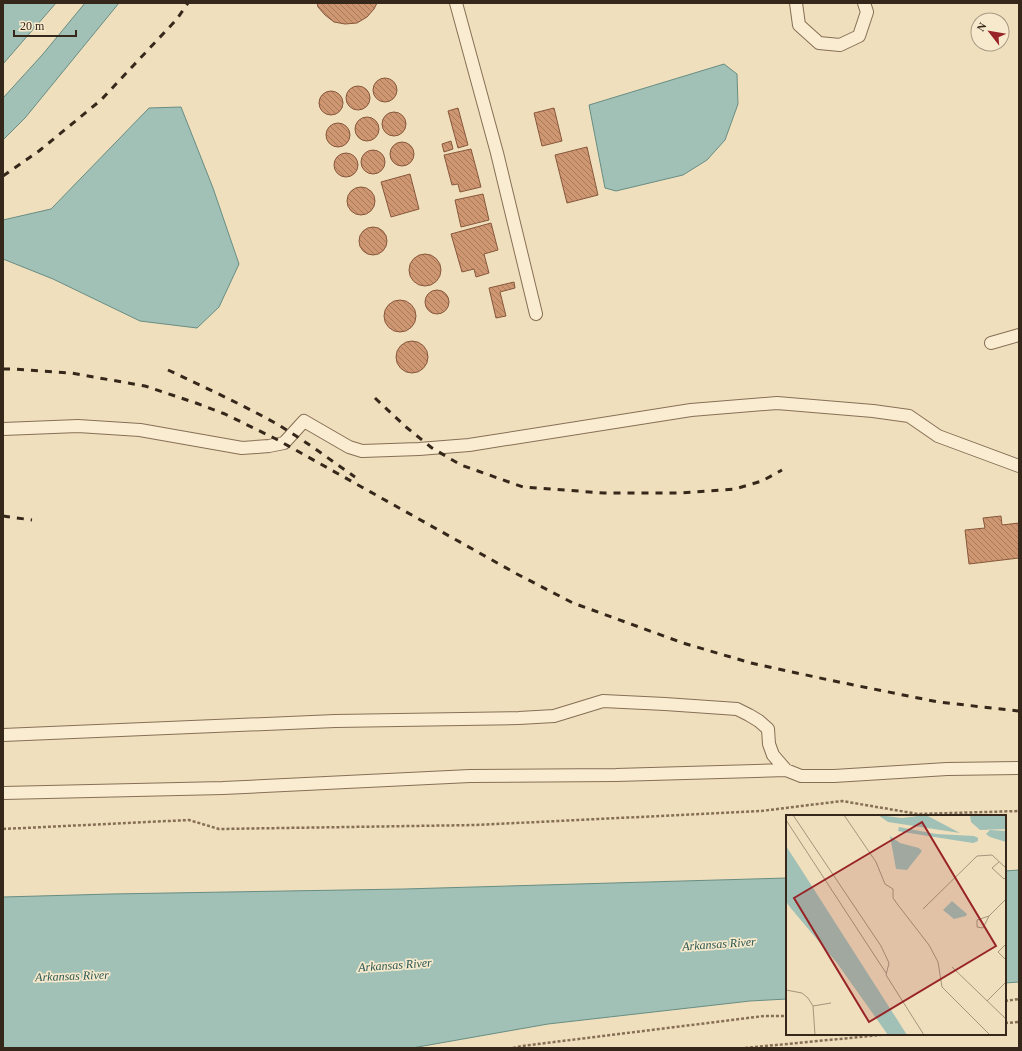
<svg xmlns="http://www.w3.org/2000/svg" width="1022" height="1051" font-family="Georgia,serif">
  <defs>
    <pattern id="building-back-hatch" width="6" height="6" patternUnits="userSpaceOnUse"><rect width="6" height="6" fill="#ce9671"/><path d="M-1 5l2 2M0 0l6 6M5-1l2 2" fill="none" stroke="#a87a5c"/></pattern>
  </defs>
  <rect width="100%" height="100%" fill="#efdfbd"/>
  <path fill="#a1c0b6" stroke="#688d83" d="M 3,3 L 56,3 L 3,64 Z
    M 85,3 L 119,3 L 25,118 L 3,140 L 3,98 L 43,54 Z
    M 724,64 L 737,74 L 738,104 L 725,140 L 707,160 L 683,175 L 616,191 L 605,188 L 589,105 Z
    M 181,107 L 213,188 L 239,264 L 219,307 L 197,328 L 140,321 L 53,279 L 3,259 L 3,220 L 51,209 L 149,108 Z
    M 1019,870 L 1019,982 L 1005,983 L 1005,871 Z
    M 787,878 L 787,999 L 750,1001 L 548,1024 L 412,1048 L 3,1048 L 3,897 L 111,894 L 404,889 Z"/>
  <path fill="url(#building-back-hatch)" stroke="#87573b" d="M 317,3 L 377,3 L 374,9 L 367,17 L 357,23 L 345,24 L 334,22 L 325,15 L 318,7 Z
    M373 90a12 12 0 1 1 24 0a12 12 0 1 1-24 0Z
    M346 98a12 12 0 1 1 24 0a12 12 0 1 1-24 0Z
    M319 103a12 12 0 1 1 24 0a12 12 0 1 1-24 0Z
    M 458,108 L 468,145 L 458,148 L 448,111 Z
    M 554,108 L 562,141 L 542,146 L 534,113 Z
    M382 124a12 12 0 1 1 24 0a12 12 0 1 1-24 0Z
    M355 129a12 12 0 1 1 24 0a12 12 0 1 1-24 0Z
    M326 135a12 12 0 1 1 24 0a12 12 0 1 1-24 0Z
    M 451,141 L 453,149 L 444,152 L 442,144 Z
    M390 154a12 12 0 1 1 24 0a12 12 0 1 1-24 0Z
    M 587,147 L 598,195 L 567,203 L 555,155 Z
    M 471,149 L 481,187 L 460,192 L 458,184 L 452,185 L 444,155 Z
    M361 162a12 12 0 1 1 24 0a12 12 0 1 1-24 0Z
    M334 165a12 12 0 1 1 24 0a12 12 0 1 1-24 0Z
    M 410,174 L 419,209 L 391,217 L 381,182 Z
    M347 201a14 14 0 1 1 28 0a14 14 0 1 1-28 0Z
    M 483,194 L 489,220 L 461,227 L 455,200 Z
    M 491,223 L 498,250 L 484,254 L 489,273 L 476,277 L 474,269 L 462,272 L 451,234 Z
    M359 241a14 14 0 1 1 28 0a14 14 0 1 1-28 0Z
    M409 270a16 16 0 1 1 32 0a16 16 0 1 1-32 0Z
    M 514,282 L 515,288 L 500,292 L 506,316 L 496,318 L 489,288 Z
    M425 302a12 12 0 1 1 24 0a12 12 0 1 1-24 0Z
    M384 316a16 16 0 1 1 32 0a16 16 0 1 1-32 0Z
    M396 357a16 16 0 1 1 32 0a16 16 0 1 1-32 0Z
    M 1001,516 L 1002,525 L 1019,523 L 1019,558 L 969,564 L 965,530 L 985,528 L 983,518 Z"/>
  <g fill="none" stroke-linecap="round" stroke-linejoin="round">
    <defs>
      <path id="lane" d="M 456,3 L 497,153 L 536,314
        M 796,3 L 799,25 L 819,43 L 840,45 L 859,36 L 867,12 L 864,3
        M 991,343 L 1019,335
        M 3,429 L 78,426 L 140,430 L 242,448 L 269,446 L 284,443 L 304,421 L 349,447 L 362,451 L 419,449 L 469,445 L 691,410 L 777,403 L 873,411 L 909,416 L 938,436 L 1019,466
        M 3,735 L 335,721 L 519,718 L 554,716 L 603,701 L 665,704 L 737,709 L 749,715 L 759,721 L 768,729 L 769,744 L 773,755 L 786,770 L 801,776 L 834,776 L 947,769 L 1019,768
        M 3,793 L 223,788 L 470,776 L 616,775 L 786,770"/>
    </defs>
    <use href="#lane" stroke="#876f56" stroke-width="14"/>
    <path stroke="#876f56" stroke-width="2.5" stroke-dasharray="3 2" stroke-linecap="butt" d="M 3,829 L 189,820 L 219,829 L 476,825 L 761,811 L 842,801 L 918,814 L 1019,811
      M 1005,1001 L 1019,999
      M 1005,1023 L 1019,1022
      M 513,1048 L 522,1046 L 764,1016 L 787,1016
      M 745,1048 L 891,1034"/>
    <use href="#lane" stroke="#faecd0" stroke-width="12"/>
    <path stroke="#36271b" stroke-width="3" stroke-dasharray="7 7" stroke-linecap="butt" d="M 3,176 L 39,151 L 101,100 L 177,19 L 188,3
      M 3,369 L 15,369 L 71,373 L 145,386 L 196,403 L 225,414 L 276,439 L 517,574 L 573,603 L 683,643 L 751,663 L 829,680 L 938,702 L 1019,711
      M 168,370 C 204,387 241,404 277,424 C 304,440 329,459 355,477
      M 375,398 L 406,427 L 432,448 L 461,465 L 523,487 L 604,493 L 680,493 L 735,489 L 762,481 L 782,470
      M 3,516 L 32,520"/>
  </g>
  <g text-anchor="middle" stroke-width="3.5" stroke-linejoin="round" paint-order="stroke">
    <g font-size="12" font-style="italic" fill="#295652" stroke="#f6e9cc">
      <text transform="translate(719 944) rotate(-4)" y="4">Arkansas River</text>
      <text transform="translate(395 965) rotate(-4)" y="4">Arkansas River</text>
      <text transform="translate(72 976) rotate(-2)" y="4">Arkansas River</text>
    </g>
  </g>
  <g transform="translate(786 815)">
    <rect width="220" height="220" fill="#efdfbd"/>
    <path d="M 92,0 L 116,3 L 140,0 L 174,18 L 102,7 ZM 184,0 L 220,0 L 220,14 L 194,15 L 185,7 ZM 113,12 L 150,19 L 188,21 L 192,23 L 192,26 L 187,28 L 123,18 L 112,16 ZM 204,15 L 220,16 L 220,27 L 204,22 L 200,19 ZM 104,21 L 114,28 L 133,33 L 136,36 L 121,55 L 110,54 ZM 0,31 L 13,51 L 121,220 L 102,220 L 51,148 L 3,91 L 0,86 ZM 166,86 L 181,99 L 180,101 L 168,104 L 157,95 Z" fill="#a1c0b6"/>
    <path fill="none" stroke="#a5957c" stroke-width="1" d="M 7,0 L 95,131 L 103,148 L 100,160 L 138,220M 58,0 L 90,47 L 99,69 L 107,74 L 107,83 L 112,90 L 143,130 L 152,147 L 156,172 L 204,220M 0,5 L 100,158M 213,47 L 206,53 L 218,64 L 220,62M 137,94 L 191,41 L 206,40 L 220,53M 203,101 L 191,105 L 191,112 L 197,113 L 203,101 L 220,84M 220,129 L 212,137 L 220,145M 166,152 L 220,204M 0,175 L 16,178 L 22,183 L 27,191 L 29,220M 201,186 L 220,167M 27,191 L 45,188"/>
    <path fill="#982427" fill-opacity="0.15" stroke="#982427" stroke-width="2" d="M 136,7 L 210,131 L 83,207 L 8,83 Z"/>
    <rect width="220" height="220" fill="none" stroke="#36271b" stroke-width="2"/>
  </g>
  <rect width="1022" height="1051" fill="none" stroke="#36271b" stroke-width="8"/>
  <g transform="translate(990 32) rotate(301)"><circle r="19" fill="#f6e9cc" stroke="#a99b85"/>
  <path d="M0-3L7 15L0 10L-7 15Z" fill="#982427"/>
  <text y="-6" font-size="11" font-weight="bold" text-anchor="middle" fill="#36271b">N</text>
  </g>
  <path d="M14 30v6h62v-6" fill="none" stroke="#36271b" stroke-width="2"/>
  <text x="20" y="30" font-size="12" fill="#36271b" stroke="#f6e9cc" stroke-width="3" paint-order="stroke">20 m</text>
</svg>
